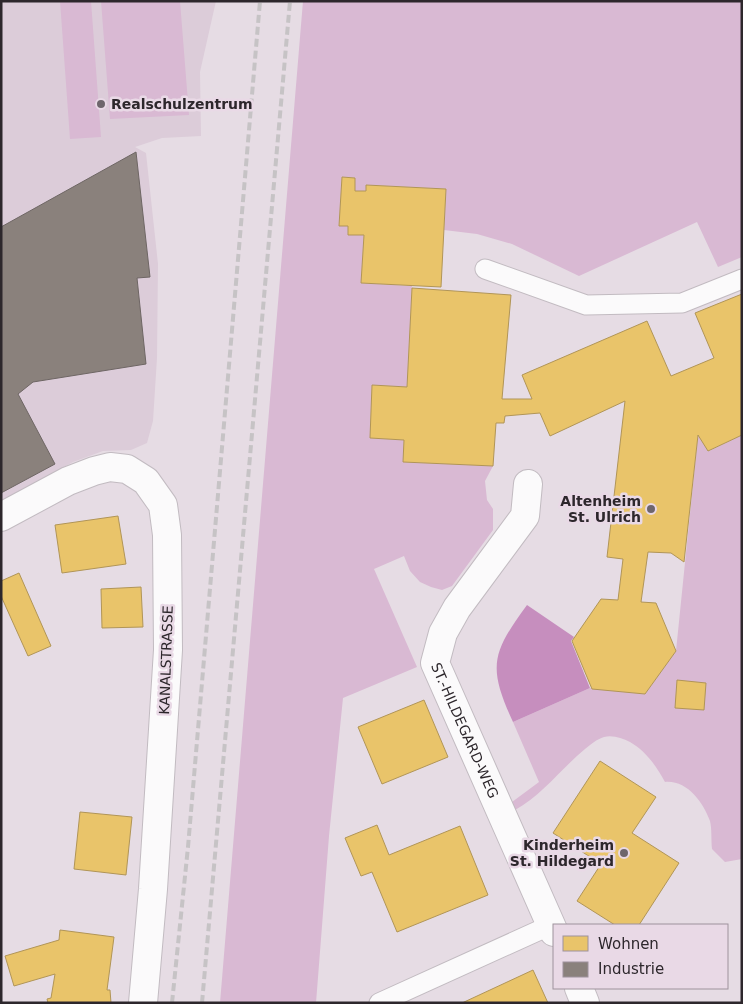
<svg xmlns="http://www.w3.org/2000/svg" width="743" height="1004" font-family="'DejaVu Sans',sans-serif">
  <rect width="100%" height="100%" fill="#e6dce4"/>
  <path fill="#dcccd9" d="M 1,1 L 216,1 L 200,72 L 201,136 L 162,138 L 135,147 L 146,153 L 158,264 L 157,358 L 153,421 L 147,443 L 131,450 L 103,451 L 73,462 L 1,501 Z"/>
  <path fill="#d9b9d3" d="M 60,1 L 91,1 L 101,137 L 70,139 Z
    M 101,1 L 180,1 L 189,115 L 110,119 Z
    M 303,1 L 742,1 L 742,257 L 718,267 L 697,222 L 579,276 L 512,244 L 477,234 L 444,230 L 446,189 L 366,185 L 366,191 L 355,191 L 355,178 L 342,177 L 339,226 L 348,226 L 348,235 L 364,235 L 361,283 L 412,286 L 412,288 L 407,387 L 372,385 L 370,438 L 404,440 L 403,462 L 493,466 L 485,481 L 487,500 L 493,509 L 493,530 L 452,586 L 442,590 L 431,587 L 420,582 L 410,571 L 404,556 L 374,569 L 417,667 L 343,698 L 329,836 L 316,1003 L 220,1003 Z
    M 698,435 L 709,451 L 742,435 L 742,859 L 725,862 L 712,849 C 711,840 712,829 710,821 C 703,802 687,780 665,782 C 657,767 646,751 630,742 C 622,738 613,735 604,737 C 597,739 590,745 585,749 C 561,769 542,795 515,810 L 512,802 L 539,782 L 513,722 L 590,688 L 645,694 L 676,651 Z"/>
  <path fill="#c68ebe" d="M 527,605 L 574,637 L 571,641 L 590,688 L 513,722 C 488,667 491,654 527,605 Z"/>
  <path fill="#e9c46a" stroke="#b19557" d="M 342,177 L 355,178 L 355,191 L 366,191 L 366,185 L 446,189 L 441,287 L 361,283 L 364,235 L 348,235 L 348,226 L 339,226 Z
    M 412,288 L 511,295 L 502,399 L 532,399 L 522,375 L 647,321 L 671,376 L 714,358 L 695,313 L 742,294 L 742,435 L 708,451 L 698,435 L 684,562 L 671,553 L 648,552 L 641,602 L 656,603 L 676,651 L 645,694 L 592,689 L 572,641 L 601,599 L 618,600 L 623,559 L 607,557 L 625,401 L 550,436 L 540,413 L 505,416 L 504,423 L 496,423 L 493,466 L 403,462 L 404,440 L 370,438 L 372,385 L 407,387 Z
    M 118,516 L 126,564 L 62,573 L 55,525 Z
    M 19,573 L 51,646 L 28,656 L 1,596 L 1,581 Z
    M 141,587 L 143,627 L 102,628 L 101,589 Z
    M 677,680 L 706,683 L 704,710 L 675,708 Z
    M 424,700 L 448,757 L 382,784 L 358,727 Z
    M 600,761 L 656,797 L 632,833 L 679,863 L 639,925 L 615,925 L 577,901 L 601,864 L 553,833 Z
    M 80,812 L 132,817 L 126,875 L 74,869 Z
    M 377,825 L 389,855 L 460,826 L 488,895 L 397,932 L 372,872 L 361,876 L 345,838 Z
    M 60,930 L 114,937 L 107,990 L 110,990 L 111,1003 L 48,1003 L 47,999 L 51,998 L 55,974 L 14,986 L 5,956 L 59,940 Z
    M 533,970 L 548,1003 L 462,1003 Z"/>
  <path fill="#8a817c" stroke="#6e6664" d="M 136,152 L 150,277 L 137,278 L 146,364 L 33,382 L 18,394 L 55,464 L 1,493 L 1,227 Z"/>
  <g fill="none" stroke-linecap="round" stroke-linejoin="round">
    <defs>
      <path id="lane" d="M 485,269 L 586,305 L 682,303 L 742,279
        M 379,1003 L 551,925"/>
      <g id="street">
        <path id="s1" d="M 528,484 L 525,516 L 457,608 L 443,633 L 435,663 L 554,932"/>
        <path d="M 1,517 L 68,481 L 94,471 L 110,467 L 127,469 L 146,481 L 163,505 L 167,535 L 168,650 L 153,889 L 143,1003"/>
        <path d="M 579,988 L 585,1003"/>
      </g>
    </defs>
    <use href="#lane" stroke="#c2bbc1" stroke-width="21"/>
    <use href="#street" stroke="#c2bbc1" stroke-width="30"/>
    <use href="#lane" stroke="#fbfafb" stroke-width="19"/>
    <use href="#street" stroke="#fbfafb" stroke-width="28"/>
    <path stroke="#c6c3c5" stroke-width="4" stroke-dasharray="8 4" stroke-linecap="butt" d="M 172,1003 L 188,847 L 260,1
      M 202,1003 L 290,1"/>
  </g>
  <g fill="#6e666c" stroke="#e9d9e6" stroke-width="2">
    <circle cx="101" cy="104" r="5"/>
    <circle cx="651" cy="509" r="5"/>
    <circle cx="624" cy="853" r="5"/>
  </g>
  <g text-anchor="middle" stroke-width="5" stroke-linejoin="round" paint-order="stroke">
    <g font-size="14" font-weight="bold" fill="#2d272c" stroke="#e9d9e6" text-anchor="end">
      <text x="111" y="109" text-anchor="start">Realschulzentrum</text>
      <text x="641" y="506">Altenheim<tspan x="641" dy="16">St. Ulrich</tspan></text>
      <text x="614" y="850">Kinderheim<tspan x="614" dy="16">St. Hildegard</tspan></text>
    </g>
    <g font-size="14" fill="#2d272c" stroke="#e9d9e6">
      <text transform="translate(166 660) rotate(-88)" y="5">KANALSTRASSE</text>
      <text dy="5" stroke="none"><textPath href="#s1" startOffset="280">ST.-HILDEGARD-WEG</textPath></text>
    </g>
  </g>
  <rect width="743" height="1004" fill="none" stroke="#2d272c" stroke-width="5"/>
  <rect x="553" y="924" width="175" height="65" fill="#e9d9e6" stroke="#9e929c"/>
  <rect x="563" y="936" width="25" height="15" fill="#e9c46a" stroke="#9e929c"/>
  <text x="598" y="949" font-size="15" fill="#2d272c">Wohnen</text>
  <rect x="563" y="962" width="25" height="15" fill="#8a817c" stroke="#9e929c"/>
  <text x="598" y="974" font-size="15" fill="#2d272c">Industrie</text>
</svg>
